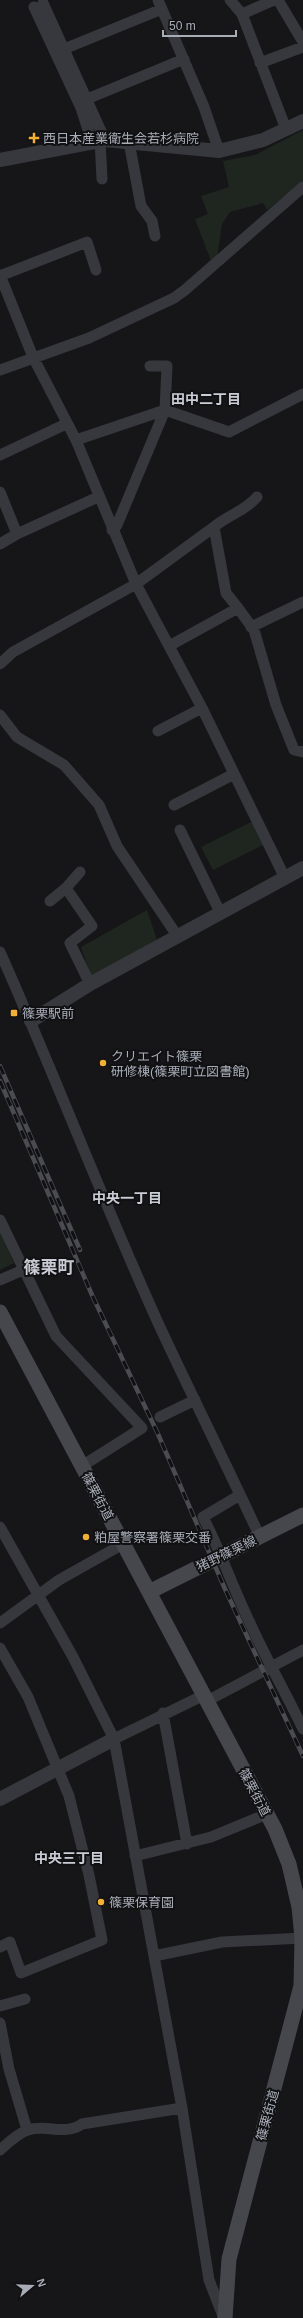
<svg xmlns="http://www.w3.org/2000/svg" width="303" height="2318" font-family="Arial,'Noto Sans JP',sans-serif">
  <rect width="100%" height="100%" fill="#161618"/>
  <path fill="#1e261f" d="M 303,130 L 303,181 L 267,210 L 263,203 L 230,212 L 222,224 L 217,258 L 211,261 L 195,219 L 208,214 L 201,196 L 229,187 L 223,161 L 255,155 Z
    M 253,821 L 265,844 L 213,870 L 201,847 Z
    M 147,910 L 158,943 L 92,979 L 81,947 Z
    M 0,1232 L 14,1263 L 0,1270 Z"/>
  <g fill="none" stroke-linecap="round" stroke-linejoin="round">
    <path stroke="#37383d" stroke-width="11" d="M 158,0 L 204,107 L 219,151
      M 230,0 L 242,14 L 286,129
      M 278,0 L 303,42
      M 43,3 L 105,140
      M 34,7 L 81,108 L 92,142
      M 242,14 L 274,0
      M 64,49 L 162,9
      M 260,63 L 303,47
      M 87,99 L 184,59
      M 100,140 L 102,179
      M 129,142 L 141,206 L 152,221 L 155,236
      M 0,275 L 33,357 L 76,440 L 136,584 L 202,708 L 285,878
      M 0,276 L 87,242 L 96,270
      M 0,370 L 89,338 L 174,298 L 185,290 L 303,187
      M 76,440 L 165,410 L 167,366 L 150,366
      M 0,455 L 66,424
      M 0,492 L 17,534 L 98,497
      M 214,527 C 229,514 244,512 257,497
      M 112,530 L 117,525 L 165,410 L 229,432 L 303,394
      M 0,544 L 17,534
      M 251,627 L 303,602
      M 169,646 L 238,608 L 254,630 L 276,705 L 294,750 L 303,752
      M 0,664 L 13,652 L 136,584 L 214,527 L 226,593 L 238,608
      M 0,715 L 17,737 L 64,765 L 99,805 L 117,846 L 178,937
      M 158,731 L 202,708
      M 174,805 L 234,774
      M 180,830 L 221,914
      M 80,872 L 66,888 L 92,926 L 70,943 L 90,984
      M 50,901 L 66,888
      M 0,952 C 55,1075 103,1202 159,1325 C 192,1396 227,1466 260,1537
      M 0,1220 L 56,1336 L 142,1428 L 82,1466
      M 0,1280 L 23,1270
      M 160,1417 L 195,1400
      M 240,1495 L 203,1517 C 221,1552 233,1588 250,1623 C 266,1659 286,1693 303,1729
      M 0,1527 L 73,1657 L 114,1739 L 182,2108 L 209,2280 L 223,2316
      M 0,1623 L 59,1580 L 123,1544
      M 0,1648 L 28,1697 L 69,1796 L 89,1875 L 102,1940 L 21,1973 L 10,1942 L 0,1947
      M 207,1701 L 303,1650
      M 163,1713 L 187,1844
      M 114,1739 L 204,1695
      M 135,1856 L 211,1837 L 267,1814
      M 154,1956 L 222,1942 L 303,1938
      M 0,2006 L 25,1999
      M 0,2023 L 9,2069 L 27,2130
      M 0,2150 C 8,2143 18,2133 28,2130 C 47,2124 65,2136 82,2124 L 182,2108"/>
    <path stroke="#37383d" stroke-width="14" d="M 0,160 L 105,140 L 219,151 L 263,140 L 303,121
      M 31,1021 L 90,984 L 303,868
      M 0,1799 L 114,1739"/>
    <path stroke="#45474d" stroke-width="15" d="M 0,1312 L 275,1829 L 289,1864 L 299,1907 L 302,1938 L 301,1986 L 229,2259 L 225,2318
      M 149,1592 L 303,1515"/>
    <defs>
      <path id="rail" d="M 0,1066 L 80,1250
        M 0,1081 L 92,1295 L 158,1434 L 225,1589 L 303,1756"/>
    </defs>
    <use href="#rail" stroke="#4a4c52" stroke-width="4.5"/>
    <use href="#rail" stroke="#111113" stroke-width="3" stroke-dasharray="9" stroke-linecap="butt"/>
  </g>
  <g fill="#f2b134" stroke="#111113" stroke-width="1.5">
    <path d="M32 132h4v4h4v4h-4v4h-4v-4h-4v-4h4z"/>
    <rect x="10" y="1009" width="8" height="8" rx="2"/>
    <circle cx="103" cy="1063" r="4"/>
    <circle cx="86" cy="1537" r="4"/>
    <circle cx="101" cy="1902" r="4"/>
  </g>
  <g text-anchor="middle" stroke-width="4" stroke-linejoin="round" paint-order="stroke">
    <g font-size="13" fill="#a8adb8" stroke="#111113" text-anchor="start">
      <text x="43" y="143">西日本産業衛生会若杉病院</text>
      <text x="22" y="1018">篠栗駅前</text>
      <text x="111" y="1061">クリエイト篠栗<tspan x="111" dy="15">研修棟(篠栗町立図書館)</tspan></text>
      <text x="94" y="1542">粕屋警察署篠栗交番</text>
      <text x="109" y="1907">篠栗保育園</text>
    </g>
    <g font-size="13" fill="#a8adb8" stroke="#111113">
      <text transform="translate(98 1496) rotate(62)" y="5">篠栗街道</text>
      <text transform="translate(226 1553) rotate(-26)" y="5">猪野篠栗線</text>
      <text transform="translate(255 1792) rotate(62)" y="5">篠栗街道</text>
      <text transform="translate(267 2115) rotate(-75)" y="5">篠栗街道</text>
    </g>
    <g font-size="14" font-weight="bold" fill="#c9ccd4" stroke="#111113">
      <text x="206" y="404">田中二丁目</text>
      <text x="127" y="1203">中央一丁目</text>
      <text x="69" y="1863">中央三丁目</text>
    </g>
    <g font-size="17" font-weight="bold" fill="#c9ccd4" stroke="#111113">
      <text x="49" y="1273">篠栗町</text>
    </g>
  </g>
  <g transform="translate(32 2286) rotate(71)" stroke="#111113" stroke-width="3" paint-order="stroke">
  <path d="M0-3L7 15L0 10L-7 15Z" fill="#a8adb8"/>
  <text y="-6" font-size="11" font-weight="bold" text-anchor="middle" fill="#a8adb8">N</text>
  </g>
  <path d="M163 30v6h73v-6" fill="none" stroke="#a8adb8" stroke-width="2"/>
  <text x="169" y="30" font-size="12" fill="#a8adb8" stroke="#111113" stroke-width="3" paint-order="stroke">50 m</text>
</svg>
